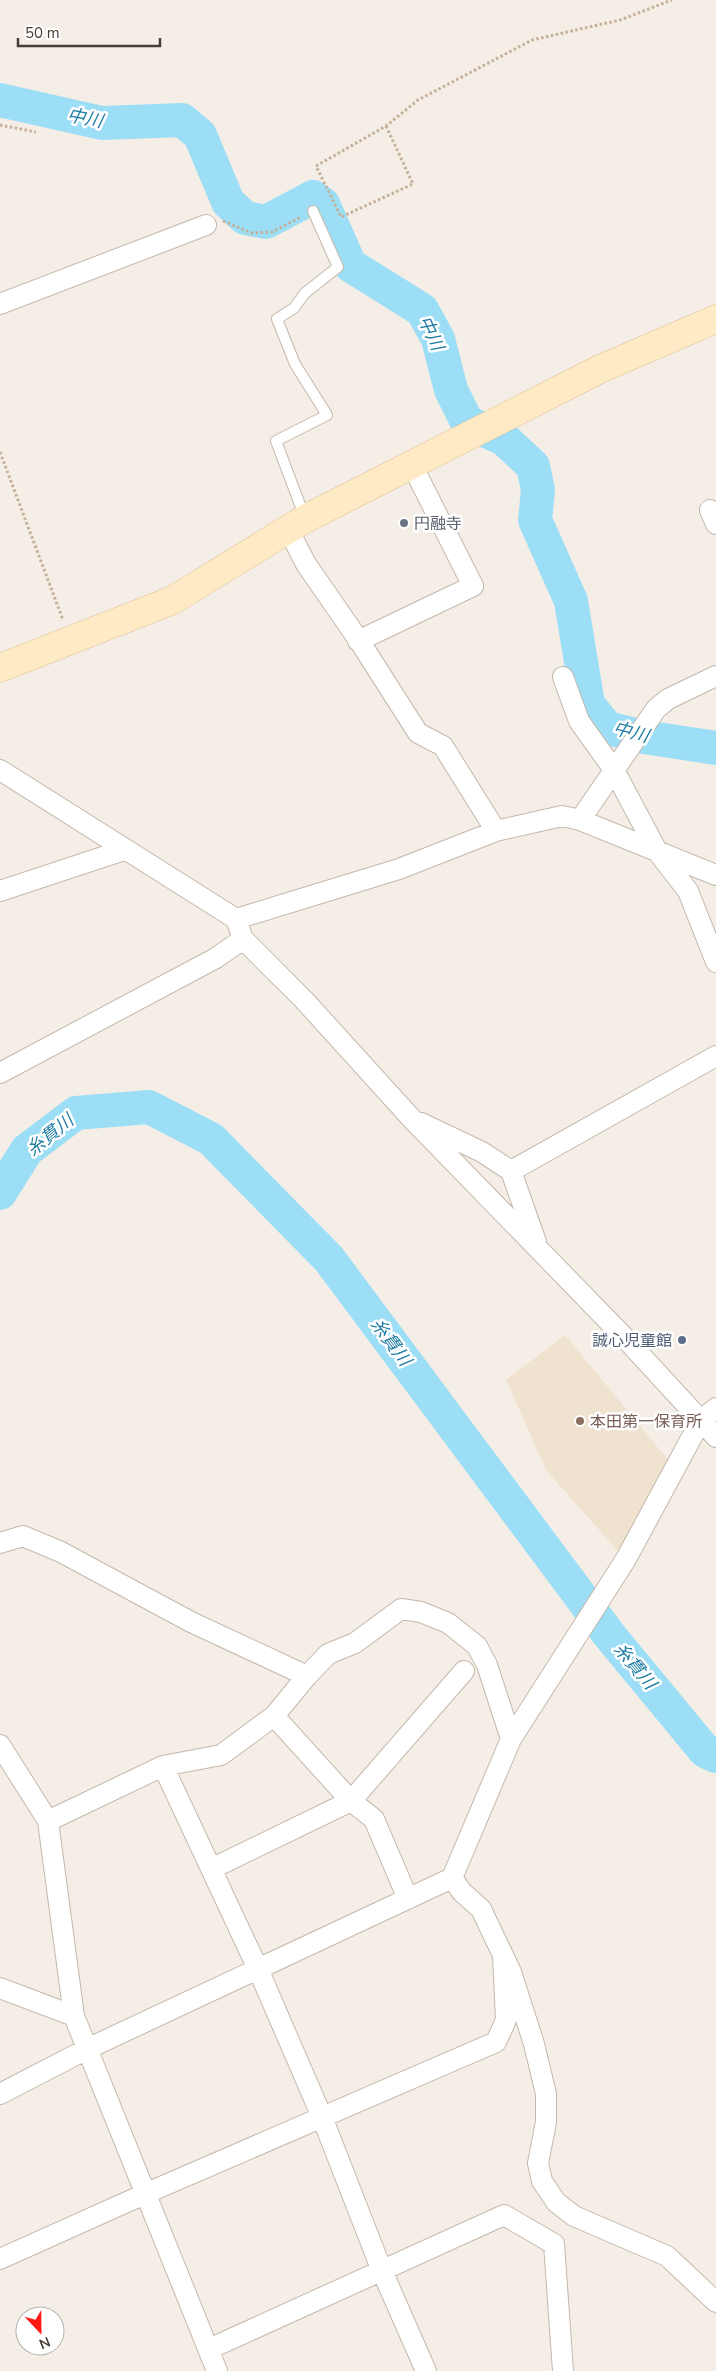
<svg xmlns="http://www.w3.org/2000/svg" width="716" height="2371" font-family="'Nunito Sans','Noto Sans JP',sans-serif">
  <rect width="100%" height="100%" fill="#f5eee6"/>
  <path fill="#efe2cf" d="M 565,1335 L 669,1461 L 618,1551 L 546,1470 L 506,1380 Z"/>
  <g fill="none" stroke-linecap="round" stroke-linejoin="round">
    <path stroke="#9ddef7" stroke-width="34" d="M 0,100 L 102,123 L 182,120 L 200,135 L 228,202 L 245,218 L 266,222 L 313,197 L 323,204 L 350,265 L 422,310 L 438,339 L 451,390 L 467,422 L 504,439 L 533,466 L 538,490 L 535,520 L 571,601 L 588,704 L 607,728 L 644,737 L 716,748
      M 0,1193 L 27,1150 L 76,1113 L 149,1107 L 211,1139 L 329,1259 L 610,1636 L 705,1751 L 716,1756"/>
    <defs>
      <path id="lane" d="M 305,518 L 276,441 L 327,415 L 295,364 L 277,319 L 294,308 L 305,293 L 338,267 L 313,211"/>
      <path id="street" d="M 0,304 L 206,225
        M 710,510 L 716,524
        M 288,529 L 306,564 L 360,642 L 418,733 L 443,746 L 496,831
        M 358,641 L 473,586 L 412,465
        M 563,677 L 579,721 L 614,770 L 657,851 L 688,891 L 716,962
        M 0,770 L 236,919 L 243,939 L 304,1000 L 412,1119 L 623,1336 L 716,1437
        M 580,820 L 656,709 L 668,699 L 716,676
        M 0,891 L 124,850
        M 236,919 L 399,869 L 496,831 L 562,816 L 580,820 L 716,875
        M 0,1073 L 216,958 L 243,939
        M 421,1123 L 482,1152 L 511,1171
        M 536,1242 L 511,1171 L 716,1056
        M 0,1543 L 23,1536 L 61,1552 L 191,1622 L 307,1676 L 328,1654 L 355,1643 L 401,1609 L 421,1612 L 448,1623 L 477,1646 L 487,1665 L 511,1739
        M 307,1676 L 274,1716 L 351,1801 L 374,1819 L 408,1899
        M 0,1745 L 48,1821 L 74,2016 L 217,2371
        M 163,1766 L 221,1755 L 274,1716
        M 48,1821 L 163,1766 L 258,1969 L 322,2117 L 382,2271 L 426,2371
        M 211,1869 L 351,1801 L 464,1671
        M 452,1878 L 462,1892 L 481,1909 L 511,1972 L 534,2044 L 546,2094 L 546,2122 L 538,2163 L 542,2181 L 556,2202 L 574,2216 L 667,2256 L 716,2302
        M 0,1988 L 74,2016
        M 0,2094 L 87,2049 L 452,1878 L 511,1739 L 626,1559 L 701,1420 L 716,1408
        M 0,2259 L 147,2193 L 496,2042 L 506,2020 L 503,1955
        M 209,2349 L 504,2215 L 554,2244 L 563,2371"/>
      <path id="secondary" d="M 0,668 L 173,600 L 305,519 L 600,369 L 716,319"/>
    </defs>
    <use href="#lane" stroke="#c4b8ab" stroke-width="12"/>
    <use href="#street" stroke="#c4b8ab" stroke-width="22"/>
    <use href="#secondary" stroke="#dcc094" stroke-width="29"/>
    <path stroke="#c4af98" stroke-width="3" stroke-dasharray="2.5 2.5" stroke-linecap="butt" d="M 0,125 L 36,132
      M 386,126 L 413,184 L 341,217 L 316,166 L 386,126 L 418,100 L 532,40 L 620,20 L 672,0
      M 223,221 L 252,233 L 272,232 L 301,217
      M 0,452 L 63,620"/>
    <use href="#lane" stroke="#fff" stroke-width="10"/>
    <use href="#street" stroke="#fff" stroke-width="20"/>
    <use href="#secondary" stroke="#ffeac6" stroke-width="28"/>
  </g>
  <circle fill="#6b7280" stroke="#fff" stroke-width="2" cx="404" cy="523" r="5"/>
  <circle fill="#5c6f8a" stroke="#fff" stroke-width="2" cx="682" cy="1340" r="5"/>
  <circle fill="#8d6e63" stroke="#fff" stroke-width="2" cx="580" cy="1421" r="5"/>
  <g text-anchor="middle" stroke-width="5" stroke-linejoin="round" paint-order="stroke">
    <g font-size="16" fill="#5b616d" stroke="#fff" text-anchor="start">
      <text x="414" y="529">円融寺</text>
    </g>
    <g font-size="16" fill="#4e5e75" stroke="#fff" text-anchor="end">
      <text x="672" y="1346">誠心児童館</text>
    </g>
    <g font-size="16" fill="#785e54" stroke="#fff" text-anchor="start">
      <text x="590" y="1427">本田第一保育所</text>
    </g>
    <g font-size="18" font-style="italic" fill="#217ea4" stroke="#fff">
      <text transform="translate(85 118) rotate(11)" y="6">中川</text>
      <text transform="translate(431 333) rotate(65)" y="6">中川</text>
      <text transform="translate(631 732) rotate(15)" y="6">中川</text>
      <text transform="translate(50 1135) rotate(-39)" y="6">糸貫川</text>
      <text transform="translate(391 1342) rotate(53)" y="6">糸貫川</text>
      <text transform="translate(635 1666) rotate(50)" y="6">糸貫川</text>
    </g>
  </g>
  <g transform="translate(40 2331) rotate(158)"><circle r="24" fill="#ffffff" stroke="#b6b2ae"/>
  <path d="M0-4L9 19L0 12L-9 19Z" fill="#ff1813"/>
  <text y="-8" font-size="14" font-weight="bold" text-anchor="middle" fill="#483e35">N</text>
  </g>
  <path d="M18 38v8h142v-8" fill="none" stroke="#483e35" stroke-width="2.5"/>
  <text x="25" y="38" font-size="15" fill="#483e35" stroke="#ffffff" stroke-width="4" paint-order="stroke">50 m</text>
</svg>
